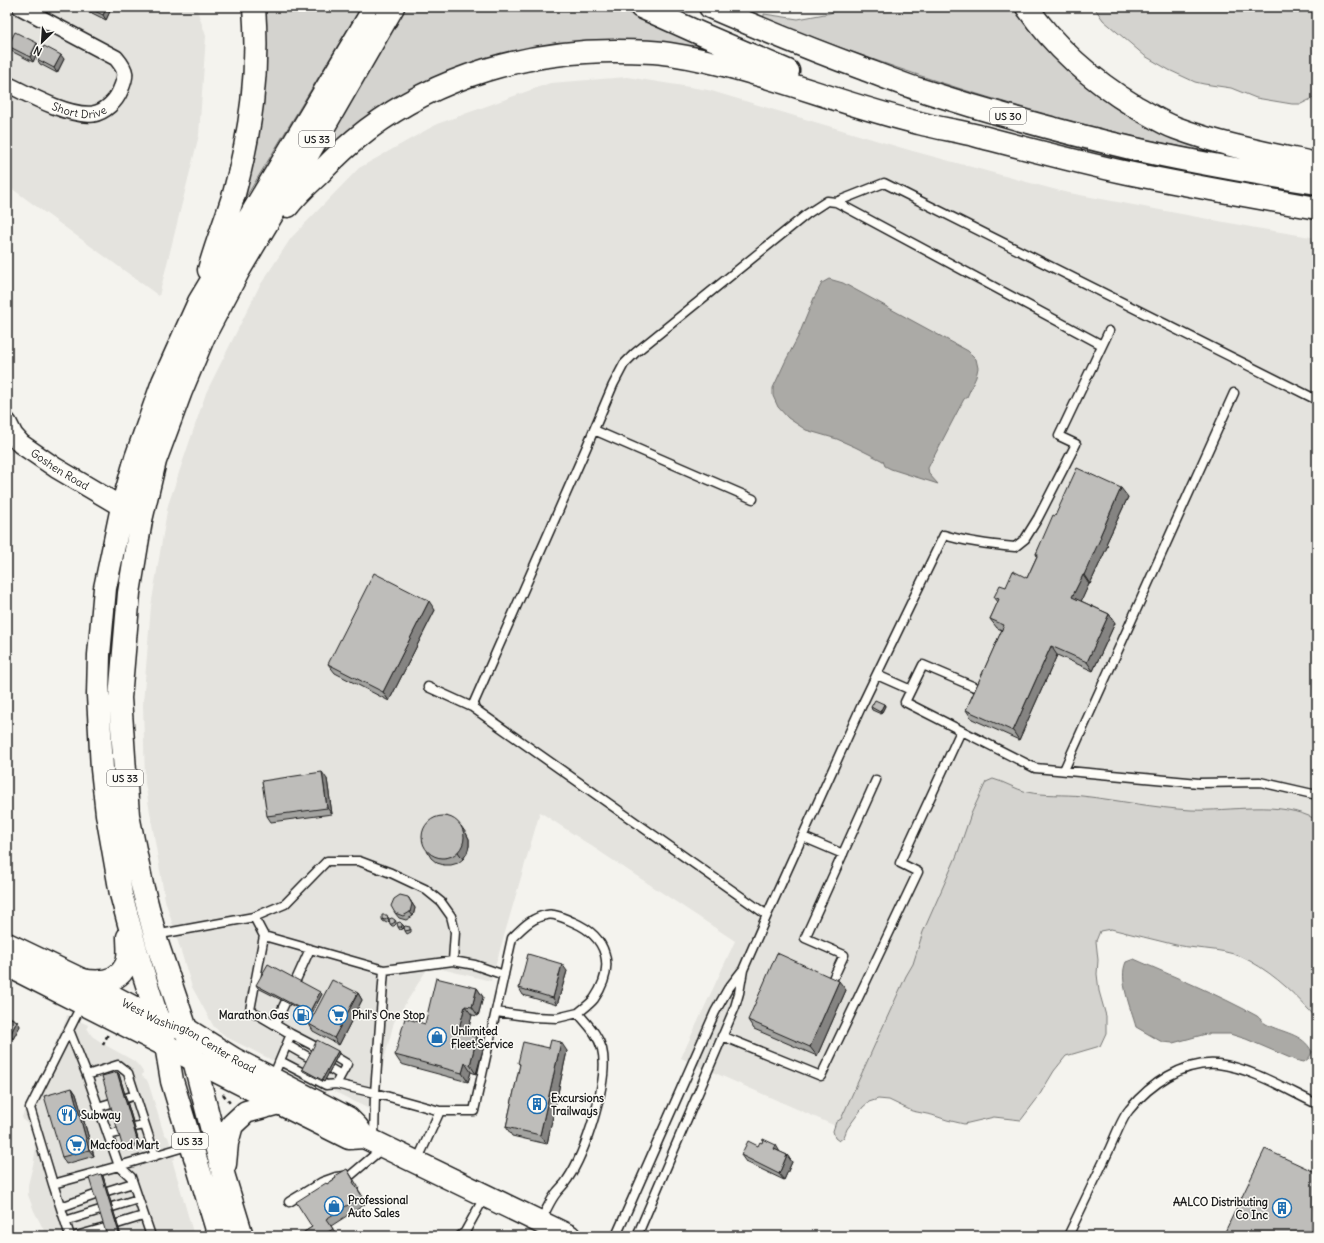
<svg xmlns="http://www.w3.org/2000/svg" width="1324" height="1243" font-family="Delius,sans-serif">
  <rect width="100%" height="100%" fill="#f4f3ee"/>
  <filter id="ink" filterUnits="userSpaceOnUse"><feTurbulence type="fractalNoise" baseFrequency=".025" numOctaves="2"/><feDisplacementMap in="SourceGraphic" scale="8" xChannelSelector="R" yChannelSelector="G"/><feConvolveMatrix kernelMatrix="1 2 1 2 8 2 1 2 1" color-interpolation-filters="sRGB"/></filter>
  <g filter="url(#ink)">
    <path fill="#e4e3de" d="M 7,7 L 196,7 L 206,36 L 199,135 L 159,296 L 7,185 Z
      M 627,77 L 708,90 L 909,150 L 1064,192 L 1256,228 L 1317,238 L 1317,836 L 998,794 L 840,1128 L 681,1058 L 735,941 L 540,812 L 491,981 L 429,966 L 394,1022 L 371,1110 L 228,1038 L 214,1027 L 192,987 L 165,900 L 145,783 L 143,704 L 151,606 L 168,505 L 206,393 L 259,287 L 291,238 L 359,168 L 437,124 L 550,83 Z
      M 67,1015 L 88,1025 L 87,1028 L 92,1036 L 107,1046 L 134,1061 L 139,1066 L 143,1072 L 142,1076 L 147,1080 L 149,1085 L 164,1134 L 168,1137 L 175,1159 L 173,1160 L 173,1163 L 194,1236 L 47,1236 L 34,1211 L 28,1195 L 28,1185 L 34,1161 L 35,1152 L 34,1135 L 30,1126 L 24,1121 L 22,1117 L 25,1109 L 66,1020 Z"/>
    <path fill="#d4d3cf" stroke="#787876" d="M 260,7 L 361,7 L 246,197 L 241,194 Z
      M 401,7 L 620,7 L 719,53 L 504,59 L 322,156 L 320,155 Z
      M 845,7 L 1012,7 C 1052,65 1117,119 1184,143 C 1203,149 1223,153 1243,158 C 1203,152 1163,143 1124,134 C 1001,105 881,65 764,18 L 764,14 L 798,19 L 830,13 Z
      M 1094,7 L 1317,7 L 1317,96 L 1301,104 L 1292,104 L 1256,98 L 1231,88 L 1204,84 L 1195,82 L 1169,70 L 1145,56 L 1103,20 Z
      M 993,779 C 1005,782 1015,789 1027,792 C 1045,796 1064,794 1082,796 C 1118,800 1154,808 1191,810 C 1232,812 1279,799 1317,820 L 1317,1019 C 1297,996 1277,976 1250,961 C 1228,948 1201,950 1176,945 C 1154,940 1133,934 1111,929 L 1100,931 L 1096,941 L 1098,960 L 1097,974 L 1099,991 L 1106,1016 L 1106,1033 L 1100,1046 L 1066,1056 L 1054,1071 L 1037,1099 L 1021,1120 L 994,1117 L 964,1124 L 947,1120 L 932,1115 L 912,1111 L 889,1100 L 878,1099 L 869,1102 L 863,1107 L 847,1129 L 844,1137 L 839,1141 L 835,1138 L 833,1131 L 836,1122 L 841,1119 L 906,976 L 913,964 L 923,932 L 957,855 L 971,814 L 986,782 Z"/>
    <path fill="#abaaa6" stroke="#72716f" d="M 829,279 L 843,283 L 968,351 L 976,359 L 978,368 L 976,377 L 967,397 L 964,399 L 928,468 L 929,474 L 938,484 L 891,469 L 885,466 L 883,461 L 855,447 L 837,439 L 806,430 L 788,418 L 778,407 L 773,396 L 773,388 L 786,360 L 798,337 L 814,298 L 822,283 Z
      M 1134,959 C 1175,977 1217,994 1257,1016 C 1260,1018 1262,1022 1266,1024 C 1282,1033 1303,1033 1312,1052 L 1309,1058 L 1304,1062 L 1295,1060 L 1246,1039 L 1230,1034 L 1206,1034 L 1173,1043 L 1162,1042 L 1136,1027 C 1131,1009 1118,979 1126,962 Z"/>
    <g fill="none" stroke-linecap="round" stroke-linejoin="round">
      <defs>
        <path id="service" d="M 836,202 L 884,183 L 1317,400
          M 594,430 L 753,499
          M 877,675 L 911,690
          M 428,687 L 472,707 L 767,915
          M 984,691 L 923,665 L 905,702 L 1035,768 L 1199,783 L 1260,782 L 1317,795
          M 472,707 L 587,446 L 613,385 L 624,364 L 635,353 L 807,214 L 827,201 L 836,202 L 1102,345
          M 1064,770 L 1234,393
          M 803,837 L 843,854
          M 254,917 L 264,936 L 250,1010 L 291,1034 L 273,1077
          M 155,935 L 254,917 L 285,904 L 327,861 L 359,861 L 391,873 L 425,889 L 441,902 L 451,916 L 455,932 L 453,961
          M 264,936 L 384,970 L 375,1093 L 374,1139
          M 384,970 L 453,961 L 475,965 L 504,975
          M 296,980 L 310,949
          M 831,983 L 844,955 L 805,938 L 876,780
          M 496,1012 L 533,1017 L 557,1018 L 578,1013
          M 275,1024 L 285,1003
          M 69,1030 L 87,1075 L 119,1166 L 131,1177 L 151,1236
          M 291,1034 L 316,1047
          M 722,1036 L 821,1076 L 918,872 L 900,863 L 961,731
          M 287,1045 L 310,1058
          M 280,1061 L 326,1085 L 336,1084 L 375,1093 L 440,1111
          M 331,1069 L 341,1075
          M 87,1075 L 118,1065 L 128,1073 L 155,1156
          M 336,1084 L 347,1064 L 337,1058
          M 126,1098 L 135,1095
          M 98,1107 L 111,1103
          M 134,1127 L 144,1125
          M 108,1135 L 120,1132
          M 417,1161 L 440,1111 L 474,1111 L 512,938 C 522,928 532,917 547,915 C 554,913 566,919 573,922 C 608,937 616,967 594,999 C 590,1004 583,1009 578,1013 C 587,1024 598,1034 602,1049 C 610,1080 585,1154 567,1180 C 564,1185 560,1188 557,1192 C 550,1200 546,1212 540,1221
          M 53,1184 L 119,1166 L 191,1145
          M 107,1191 L 133,1183
          M 289,1202 L 322,1182 L 336,1177 L 351,1175 L 384,1147
          M 61,1207 L 95,1195
          M 112,1207 L 138,1199
          M 65,1221 L 100,1210
          M 117,1224 L 143,1216
          M 70,1236 L 53,1184 L 30,1108 L 82,1004
          M 76,1236 L 105,1228
          M 460,1236 L 465,1232 L 485,1196
          M 616,1236 L 715,1012 L 728,989 L 742,971
          M 637,1236 L 735,1007 L 739,993 L 743,970 L 767,915 L 861,707 L 944,535 C 967,542 991,545 1015,547 L 1025,539 L 1038,518 L 1076,444 L 1059,436 L 1109,331
          M 1068,1236 C 1082,1207 1096,1177 1110,1148 C 1115,1137 1122,1118 1129,1110 C 1150,1084 1183,1061 1218,1064 C 1252,1068 1287,1090 1317,1104"/>
        <g id="minor">
          <path id="s1" d="M 7,84 C 29,95 69,117 93,114 C 105,112 116,101 120,91 C 127,75 127,71 116,58 L 20,7"/>
        </g>
        <g id="tertiary">
          <path id="s2" d="M 7,423 L 13,435 L 21,444 L 56,468 L 122,507"/>
        </g>
        <g id="secondary">
          <path id="s3" d="M 7,944 L 82,980 L 159,1021 L 186,1029 L 234,1059 L 348,1118 L 357,1127 L 364,1137"/>
          <path d="M 7,965 L 279,1103 L 349,1138 L 364,1137 L 569,1236"/>
        </g>
        <path id="trunk" d="M 641,7 L 699,33 L 788,71
          M 710,7 C 761,29 812,50 864,69 C 882,76 899,83 918,89 C 989,112 1062,132 1135,149 C 1195,163 1256,173 1317,183
          M 1027,7 C 1055,48 1093,81 1136,107 C 1149,114 1162,123 1176,128 C 1221,145 1270,154 1317,164
          M 288,206 C 297,194 308,184 319,174 C 334,158 350,143 367,130 C 438,76 528,51 615,51 C 633,51 652,51 670,54 C 755,67 835,103 919,123 C 938,128 958,131 978,136 C 1028,149 1077,162 1128,173 C 1191,186 1254,197 1317,208
          M 209,270 C 216,244 226,220 234,194 C 251,131 259,72 254,7
          M 82,980 C 98,983 118,983 126,965 C 130,957 128,946 128,937
          M 225,1164 L 227,1143 L 232,1125 L 246,1112 L 279,1103
          M 219,1236 L 172,1081 L 166,1045 L 136,950 L 121,894 L 107,814 L 102,769 L 98,695 L 99,655 L 105,588 L 122,507 L 136,458 L 163,382 L 199,302 L 375,7
          M 242,1236 L 224,1177 L 186,1029 L 157,943 L 142,885 L 128,815 L 120,698 L 129,593 L 141,520 L 155,461 L 181,391 L 204,336 L 239,270 L 304,161 L 393,7"/>
      </defs>
      <use href="#service" stroke="#1c1c1c" stroke-width="11"/>
      <use href="#minor" stroke="#1c1c1c" stroke-width="18"/>
      <use href="#tertiary" stroke="#1c1c1c" stroke-width="22"/>
      <use href="#secondary" stroke="#1c1c1c" stroke-width="25"/>
      <use href="#trunk" stroke="#1c1c1c" stroke-width="25"/>
      <path stroke="#1c1c1c" stroke-width="2.5" stroke-dasharray="4 3" stroke-linecap="butt" d="M 103,1045 L 108,1034
        M 223,1094 L 230,1103"/>
      <use href="#service" stroke="#fdfcf7" stroke-width="8"/>
      <use href="#minor" stroke="#fdfcf7" stroke-width="15"/>
      <use href="#tertiary" stroke="#fdfcf7" stroke-width="19"/>
      <use href="#secondary" stroke="#fdfcf7" stroke-width="22"/>
      <use href="#trunk" stroke="#fdfcf7" stroke-width="22"/>
    </g>
    <path fill="#a3a3a0" stroke="#1c1c1c" d="M 44,7 L 51,7 L 50,10 Z
      M 80,7 L 112,7 L 106,20 Z
      M 8,46 L 40,47 L 33,62 L 11,51 Z
      M 7,47 L 12,63 L 7,65 Z
      M 37,59 L 64,59 L 57,73 L 40,64 Z
      M 1128,497 L 1106,544 L 1108,545 L 1090,584 L 1089,584 L 1081,601 L 1109,614 L 1115,623 L 1093,671 L 1057,655 L 1019,740 L 972,719 L 966,710 L 1002,630 L 997,628 L 990,619 L 998,602 L 994,597 L 1006,587 L 1027,578 L 1037,556 L 1036,554 L 1055,516 Z
      M 435,610 L 389,701 L 335,673 L 328,664 Z
      M 884,704 L 885,706 L 881,714 L 872,710 L 871,707 Z
      M 327,779 L 332,814 L 271,822 L 267,816 Z
      M 466,833 L 469,839 L 469,846 L 467,853 L 463,859 L 458,863 L 451,865 L 444,865 L 437,863 L 431,858 L 427,851 Z
      M 408,897 L 415,908 L 413,916 L 406,920 L 399,918 L 395,913 Z
      M 388,917 L 389,921 L 387,923 L 383,921 L 382,919 Z
      M 395,920 L 396,922 L 396,924 L 394,926 L 392,926 L 390,924 Z
      M 402,924 L 404,926 L 404,928 L 403,929 L 400,930 L 398,927 Z
      M 411,929 L 411,932 L 407,934 L 405,931 Z
      M 567,971 L 557,1005 L 523,995 L 519,988 Z
      M 256,985 L 322,994 L 311,1015 L 258,988 Z
      M 477,988 L 483,997 L 478,1016 L 472,1015 L 467,1035 L 477,1037 L 484,1046 L 476,1074 L 471,1072 L 468,1082 L 401,1064 L 395,1055 L 425,1024 Z
      M 846,990 L 817,1056 L 754,1029 L 748,1020 Z
      M 358,993 L 362,1000 L 339,1045 L 313,1031 L 309,1024 Z
      M 7,1016 L 17,1021 L 20,1026 L 13,1039 L 7,1036 Z
      M 549,1048 L 567,1051 L 547,1144 L 512,1136 L 506,1127 L 520,1065 L 518,1063 Z
      M 339,1053 L 324,1082 L 303,1071 L 302,1069 Z
      M 119,1074 L 140,1146 L 125,1150 L 123,1148 Z
      M 72,1088 L 76,1094 L 94,1156 L 66,1164 L 62,1157 Z
      M 758,1146 L 780,1152 L 787,1155 L 792,1162 L 784,1180 L 746,1162 L 741,1155 Z
      M 347,1169 L 359,1188 L 358,1189 L 367,1203 L 331,1226 L 337,1235 L 337,1236 L 298,1236 L 312,1227 L 327,1184 L 336,1178 Z
      M 101,1174 L 103,1176 L 121,1236 L 107,1236 Z"/>
    <path fill="#858482" stroke="#1c1c1c" d="M 48,7 L 51,7 L 50,10 Z
      M 107,7 L 112,7 L 106,20 L 103,15 Z
      M 37,43 L 40,47 L 33,62 L 30,57 Z
      M 7,47 L 12,63 L 7,56 Z
      M 61,55 L 64,59 L 57,73 L 54,68 Z
      M 1121,488 L 1128,497 L 1106,544 L 1108,545 L 1090,584 L 1084,575 L 1100,536 Z
      M 1083,575 L 1089,584 L 1079,606 L 1072,597 Z
      M 429,601 L 435,610 L 389,701 L 383,692 Z
      M 1109,614 L 1115,623 L 1093,671 L 1087,662 Z
      M 1051,646 L 1057,655 L 1019,740 L 1013,731 Z
      M 884,704 L 885,706 L 881,714 L 880,712 Z
      M 322,772 L 327,779 L 332,814 L 327,808 Z
      M 461,826 L 466,833 L 469,839 L 469,846 L 467,853 L 463,859 L 458,852 Z
      M 408,897 L 415,908 L 413,916 L 410,912 Z
      M 402,924 L 404,926 L 404,928 L 403,929 L 401,927 Z
      M 562,964 L 567,971 L 557,1005 L 553,998 Z
      M 839,981 L 846,990 L 817,1056 L 810,1047 Z
      M 477,988 L 483,997 L 478,1016 L 472,1007 Z
      M 320,992 L 322,994 L 311,1015 L 309,1013 Z
      M 358,993 L 362,1000 L 339,1045 L 334,1038 Z
      M 465,1006 L 472,1015 L 465,1041 L 458,1032 Z
      M 17,1021 L 20,1026 L 13,1039 L 10,1035 Z
      M 477,1037 L 484,1046 L 476,1074 L 470,1065 Z
      M 561,1042 L 567,1051 L 547,1144 L 540,1135 Z
      M 338,1051 L 339,1053 L 324,1082 L 322,1080 Z
      M 465,1063 L 471,1072 L 468,1082 L 462,1073 Z
      M 117,1072 L 119,1074 L 140,1146 L 138,1143 Z
      M 72,1088 L 76,1094 L 94,1156 L 89,1150 Z
      M 776,1145 L 780,1152 L 774,1149 Z
      M 787,1155 L 792,1162 L 784,1180 L 779,1174 Z
      M 101,1174 L 103,1176 L 121,1236 L 119,1233 Z"/>
    <path fill="#bebdba" stroke="#1c1c1c" d="M 86,7 L 107,7 L 103,15 Z
      M 15,32 L 37,43 L 30,57 L 8,46 Z
      M 44,46 L 61,55 L 54,68 L 37,59 Z
      M 1077,468 L 1121,488 L 1100,536 L 1101,537 L 1084,575 L 1083,575 L 1072,597 L 1109,614 L 1087,662 L 1051,646 L 1013,731 L 966,710 L 1004,625 L 990,619 L 999,599 L 994,597 L 1000,585 L 1006,587 L 1013,571 L 1027,578 L 1038,554 L 1036,554 L 1053,515 L 1055,516 Z
      M 374,573 L 429,601 L 383,692 L 328,664 Z
      M 875,700 L 884,704 L 880,712 L 871,707 Z
      M 322,772 L 327,808 L 267,816 L 262,781 Z
      M422 837a21 21 0 1 1 42 0a21 21 0 1 1-42 0Z
      M 400,895 L 408,897 L 412,904 L 410,912 L 403,916 L 395,913 L 391,906 L 394,899 Z
      M 382,915 L 387,915 L 388,918 L 385,920 L 382,919 Z
      M 392,918 L 395,920 L 395,922 L 392,924 L 390,924 L 389,919 Z
      M 400,922 L 402,924 L 402,926 L 401,927 L 398,927 L 397,923 Z
      M 405,926 L 410,927 L 410,930 L 405,931 L 404,927 Z
      M 777,953 L 839,981 L 810,1047 L 748,1020 Z
      M 528,954 L 562,964 L 553,998 L 519,988 Z
      M 268,964 L 320,992 L 309,1013 L 256,985 Z
      M 436,978 L 477,988 L 472,1007 L 465,1006 L 458,1032 L 477,1037 L 470,1065 L 465,1063 L 462,1073 L 395,1055 L 405,1018 L 425,1024 Z
      M 332,980 L 358,993 L 334,1038 L 309,1024 Z
      M 7,1016 L 17,1021 L 10,1035 L 7,1033 Z
      M 317,1040 L 338,1051 L 322,1080 L 302,1069 Z
      M 551,1040 L 561,1042 L 540,1135 L 506,1127 L 520,1064 L 518,1063 L 523,1042 L 549,1048 Z
      M 117,1072 L 138,1143 L 123,1148 L 102,1076 Z
      M 72,1088 L 89,1150 L 62,1157 L 44,1096 Z
      M 763,1139 L 776,1145 L 774,1149 L 787,1155 L 779,1174 L 741,1155 L 748,1141 L 758,1146 L 760,1142 L 762,1143 Z
      M 1265,1149 L 1317,1173 L 1317,1236 L 1223,1236 Z
      M 347,1169 L 354,1181 L 353,1182 L 362,1196 L 326,1219 L 333,1229 L 321,1236 L 298,1236 L 312,1227 L 296,1202 L 326,1183 L 327,1184 L 336,1178 L 335,1176 Z
      M 101,1174 L 119,1233 L 111,1236 L 107,1236 L 89,1178 Z"/>
  </g>
  <defs>
    <symbol id="fuel-ring" viewBox="-11 -11 22 22"><circle r="9.5" fill="#fdfcf7" stroke="#1f6fb2" stroke-width="1.5"/><path d="M-5.5-6h7V0h2V4h1.3V-2.5L3-4.5l.8-.8L6-3V5H2.5V1h-1V6h-7ZM-4.2-4.7v3.2H.2V-4.7Z" fill="#1f6fb2"/></symbol>
    <symbol id="supermarket-ring" viewBox="-11 -11 22 22"><circle r="9.5" fill="#fdfcf7" stroke="#1f6fb2" stroke-width="1.5"/><path d="M-6-5.5h2.5l.6 2H6L4.5 2H-2.5L-4.4-4H-6ZM-1.5 3.2a1.3 1.3 0 1 0 .1 0ZM3 3.2a1.3 1.3 0 1 0 .1 0Z" fill="#1f6fb2"/></symbol>
    <symbol id="shop-ring" viewBox="-11 -11 22 22"><circle r="9.5" fill="#fdfcf7" stroke="#1f6fb2" stroke-width="1.5"/><path d="M-5-2.5h2.3a2.7 3.5 0 0 1 5.4 0H5L5.5 6h-11ZM-1.5-2.5h3a1.5 2.3 0 0 0-3 0Z" fill="#1f6fb2"/></symbol>
    <symbol id="building-ring" viewBox="-11 -11 22 22"><circle r="9.5" fill="#fdfcf7" stroke="#1f6fb2" stroke-width="1.5"/><path d="M-4-6H4V6H1V3H-1V6H-4ZM-2.5-4.3h1.7v1.8h-1.7ZM.8-4.3h1.7v1.8H.8ZM-2.5-1h1.7V.8h-1.7ZM.8-1h1.7V.8H.8Z" fill="#1f6fb2"/></symbol>
    <symbol id="restaurant-ring" viewBox="-11 -11 22 22"><circle r="9.5" fill="#fdfcf7" stroke="#1f6fb2" stroke-width="1.5"/><path d="M-5-6h1v4h1v-4h1v4h1v-4h1v5L-1.5 .5V6h-2V.5L-5-1ZM5-6V6H3V1.5H1.5Q1.5-4 5-6Z" fill="#1f6fb2"/></symbol>
  </defs>
  <g fill-rule="evenodd">
    <use href="#fuel-ring" x="292" y="1004" width="22" height="22"/>
    <use href="#supermarket-ring" x="327" y="1004" width="22" height="22"/>
    <use href="#shop-ring" x="426" y="1026" width="22" height="22"/>
    <use href="#building-ring" x="526" y="1093" width="22" height="22"/>
    <use href="#restaurant-ring" x="56" y="1104" width="22" height="22"/>
    <use href="#supermarket-ring" x="65" y="1134" width="22" height="22"/>
    <use href="#shop-ring" x="323" y="1195" width="22" height="22"/>
    <use href="#building-ring" x="1271" y="1197" width="22" height="22"/>
  </g>
  <g text-anchor="middle" stroke-width="3" stroke-linejoin="round" paint-order="stroke">
    <g fill="#fdfcf7" stroke="#605f5e" stroke-width="1">
      <rect x="990" y="108" width="36" height="16" rx="3"/>
      <rect x="299" y="131" width="36" height="16" rx="3"/>
      <rect x="107" y="770" width="36" height="16" rx="3"/>
      <rect x="172" y="1133" width="36" height="16" rx="3"/>
    </g>
    <g font-size="10" font-weight="bold" fill="#1c1c1c">
      <text x="1008" y="120">US 30</text>
      <text x="317" y="143">US 33</text>
      <text x="125" y="782">US 33</text>
      <text x="190" y="1145">US 33</text>
    </g>
    <g font-size="11" fill="#1c1c1c" stroke="#fdfcf7">
      <text dy="4" stroke="none"><textPath href="#s1" startOffset="78">Short Drive</textPath></text>
      <text dy="4" stroke="none"><textPath href="#s2" startOffset="72">Goshen Road</textPath></text>
      <text dy="4" stroke="none"><textPath href="#s3" startOffset="204">West Washington Center Road</textPath></text>
    </g>
    <g font-size="11" font-weight="bold" fill="#1c1c1c" stroke="#fdfcf7" text-anchor="start">
      <text x="289" y="1019" text-anchor="end">Marathon Gas</text>
      <text x="352" y="1019">Phil's One Stop</text>
      <text x="451" y="1035">Unlimited<tspan x="451" dy="13">Fleet Service</tspan></text>
      <text x="551" y="1102">Excursions<tspan x="551" dy="13">Trailways</tspan></text>
      <text x="81" y="1119">Subway</text>
      <text x="90" y="1149">Macfood Mart</text>
      <text x="348" y="1204">Professional<tspan x="348" dy="13">Auto Sales</tspan></text>
      <text x="1268" y="1206" text-anchor="end">AALCO Distributing<tspan x="1268" dy="13">Co Inc</tspan></text>
    </g>
  </g>
  <rect width="1324" height="1243" fill="none" stroke="#fdfcf7" stroke-width="24"/>
  <rect x="12" y="12" width="1300" height="1219" fill="none" stroke="#1c1c1c" stroke-width="1.5" filter="url(#ink)"/>
  <g transform="translate(42 42) rotate(205)" stroke="#fdfcf7" stroke-width="3" paint-order="stroke">
  <path d="M0-3L7 15L0 10L-7 15Z" fill="#1c1c1c"/>
  <text y="-6" font-size="11" font-weight="bold" text-anchor="middle" fill="#1c1c1c">N</text>
  </g>
</svg>
